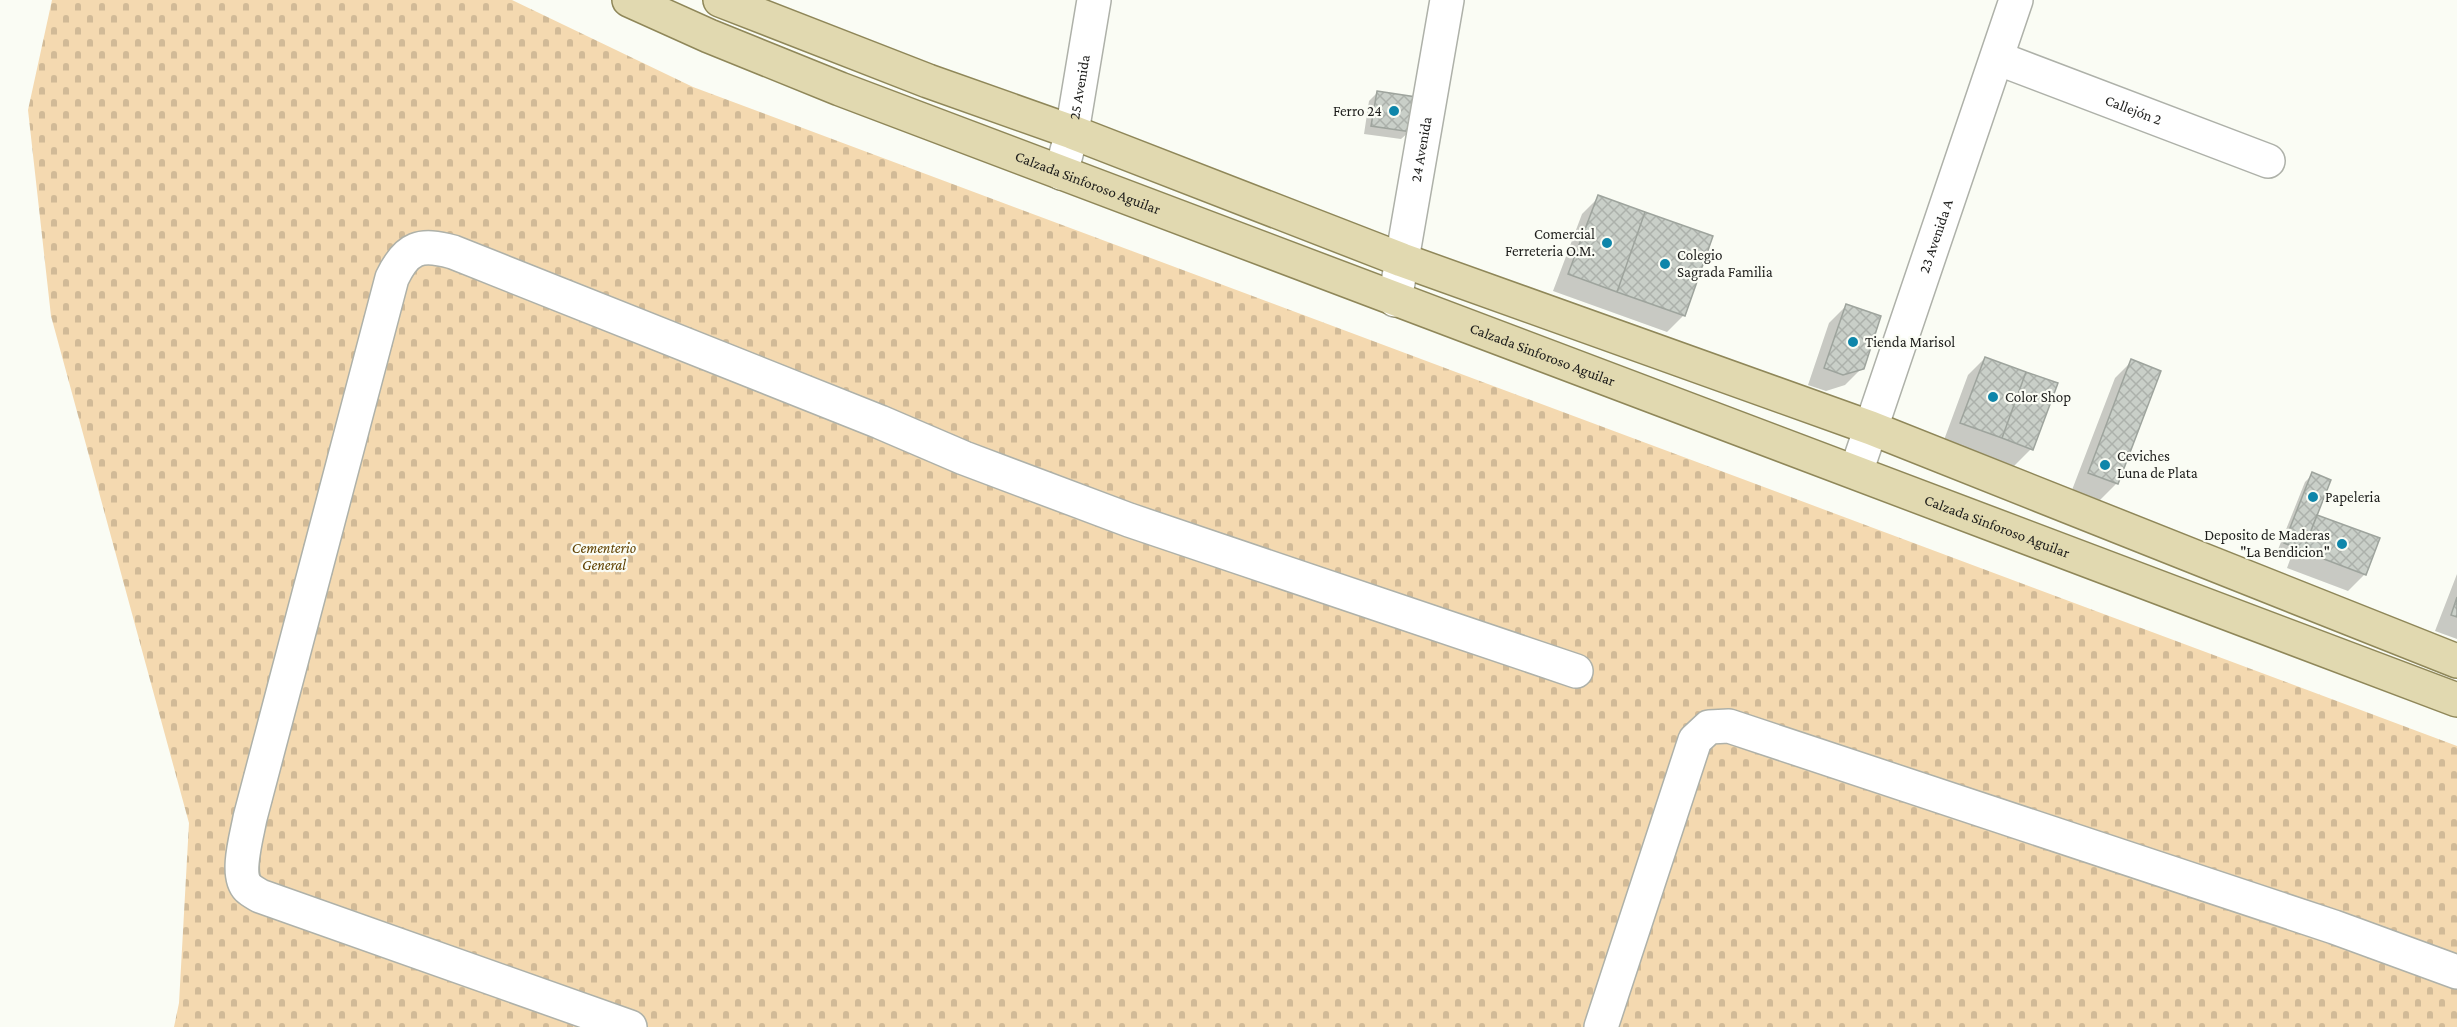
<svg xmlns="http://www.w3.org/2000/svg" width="2457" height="1027" font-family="'Crimson Pro',serif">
  <defs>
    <pattern id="cemetery-stones" width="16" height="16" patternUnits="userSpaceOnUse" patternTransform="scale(1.5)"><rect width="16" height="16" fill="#f4d9b0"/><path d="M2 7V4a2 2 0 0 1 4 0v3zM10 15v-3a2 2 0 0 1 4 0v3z" fill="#d1ba97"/></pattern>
    <pattern id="building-cross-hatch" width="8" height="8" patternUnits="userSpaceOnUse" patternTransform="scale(1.5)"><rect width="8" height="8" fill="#c9cfc8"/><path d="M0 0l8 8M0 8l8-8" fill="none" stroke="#acb1ab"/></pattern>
  </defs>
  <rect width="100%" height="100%" fill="#fafcf4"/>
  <path fill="url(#cemetery-stones)" d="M 52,0 L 512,0 L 693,87 L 2457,746 L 2457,1027 L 174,1027 L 179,1003 L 189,823 L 51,316 L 28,110 Z"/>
  <path fill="#0003" d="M 1377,93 L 1410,131 L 1401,139 L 1364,134 L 1369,101 Z
    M 1599,197 L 1684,315 L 1667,332 L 1553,291 L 1582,214 Z
    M 1846,306 L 1862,368 L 1845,385 L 1826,391 L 1808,385 L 1829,323 Z
    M 1985,358 L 2031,449 L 2014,466 L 1944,440 L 1968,375 Z
    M 2132,361 L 2117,483 L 2100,500 L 2072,490 L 2115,378 Z
    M 2313,474 L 2313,521 L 2365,574 L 2348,591 L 2287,568 L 2291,557 L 2277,552 L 2305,482 Z
    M 2457,574 L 2457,639 L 2435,631 Z"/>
  <path fill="url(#building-cross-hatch)" stroke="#9ea49d" stroke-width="1.5" d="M 1377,91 L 1416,97 L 1411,132 L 1371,126 Z
    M 1598,195 L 1645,212 L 1617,292 L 1568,274 Z
    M 1645,212 L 1713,236 L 1685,316 L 1617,292 Z
    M 1846,304 L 1881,316 L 1864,369 L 1843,375 L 1824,368 Z
    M 1985,357 L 2026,372 L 2002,438 L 1960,423 Z
    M 2131,359 L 2161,371 L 2118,484 L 2088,473 Z
    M 2026,372 L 2058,383 L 2033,450 L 2002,438 Z
    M 2312,472 L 2331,480 L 2303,551 L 2284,543 Z
    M 2317,515 L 2380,538 L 2366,575 L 2303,551 Z
    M 2457,597 L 2457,617 L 2451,615 Z"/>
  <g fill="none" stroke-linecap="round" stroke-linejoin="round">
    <defs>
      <g id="minor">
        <path id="s1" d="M 1997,58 L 2268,161"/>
        <path id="s2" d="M 1061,173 L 1072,132 L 1094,0"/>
        <path id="s3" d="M 1395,300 L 1447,0"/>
        <path id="s4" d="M 1856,472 L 2016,0"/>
        <path d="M 630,1027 L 260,896 C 257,894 251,891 248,888 C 235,875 247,835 250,818 L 392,278 C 407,247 420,243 453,252 L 880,422 L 964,458 L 1129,520 L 1576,671"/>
        <path d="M 1601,1027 L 1695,740 L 1709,727 L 1729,726 L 2334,927 L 2457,972"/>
      </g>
      <g id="major">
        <path id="s5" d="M 629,0 L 709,36 L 840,89 L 2457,700"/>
        <path d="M 720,0 L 928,81 L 1072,132 L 1402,260 L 1871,428 L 2457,661"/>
      </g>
    </defs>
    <use href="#minor" stroke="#aeb1a9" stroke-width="36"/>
    <use href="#major" stroke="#8f8759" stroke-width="36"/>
    <use href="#minor" stroke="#fff" stroke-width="33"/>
    <use href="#major" stroke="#e1d9b0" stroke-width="33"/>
  </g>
  <g fill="#0e86aa" stroke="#fafcf4" stroke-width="2">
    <circle cx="1394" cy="111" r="6"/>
    <circle cx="1607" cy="243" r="6"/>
    <circle cx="1665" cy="264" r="6"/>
    <circle cx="1853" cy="342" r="6"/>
    <circle cx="1993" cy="397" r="6"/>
    <circle cx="2105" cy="465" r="6"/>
    <circle cx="2313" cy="497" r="6"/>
    <circle cx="2342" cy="544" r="6"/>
  </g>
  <g text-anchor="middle" stroke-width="4.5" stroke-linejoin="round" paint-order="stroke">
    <g font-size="15" fill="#1d1d1b" stroke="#fafcf4">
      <text dy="5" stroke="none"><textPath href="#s2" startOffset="88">25 Avenida</textPath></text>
      <text dy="5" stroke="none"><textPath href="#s1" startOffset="146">Callejón 2</textPath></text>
      <text dy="5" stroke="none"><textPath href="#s3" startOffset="153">24 Avenida</textPath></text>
      <text dy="5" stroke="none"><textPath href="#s5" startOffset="494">Calzada Sinforoso Aguilar</textPath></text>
      <text dy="5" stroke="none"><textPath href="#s4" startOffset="249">23 Avenida A</textPath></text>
      <text dy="5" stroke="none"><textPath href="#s5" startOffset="980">Calzada Sinforoso Aguilar</textPath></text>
      <text dy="5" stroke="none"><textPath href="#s5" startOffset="1466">Calzada Sinforoso Aguilar</textPath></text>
    </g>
    <g font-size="15" fill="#1d1d1b" stroke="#fafcf4" text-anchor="start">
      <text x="1382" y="116" text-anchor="end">Ferro 24</text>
      <text x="1595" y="239" text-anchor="end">Comercial<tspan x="1595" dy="17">Ferreteria O.M.</tspan></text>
      <text x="1677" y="260">Colegio<tspan x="1677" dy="17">Sagrada Familia</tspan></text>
      <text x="1865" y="347">Tienda Marisol</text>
      <text x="2005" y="402">Color Shop</text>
      <text x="2117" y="461">Ceviches<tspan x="2117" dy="17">Luna de Plata</tspan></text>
      <text x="2325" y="502">Papeleria</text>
      <text x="2330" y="540" text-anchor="end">Deposito de Maderas<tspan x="2330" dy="17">"La Bendicion"</tspan></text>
    </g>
    <g font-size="15" font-style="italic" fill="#604100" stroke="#fafcf4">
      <text x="604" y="553">Cementerio<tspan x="604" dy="17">General</tspan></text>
    </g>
  </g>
</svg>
